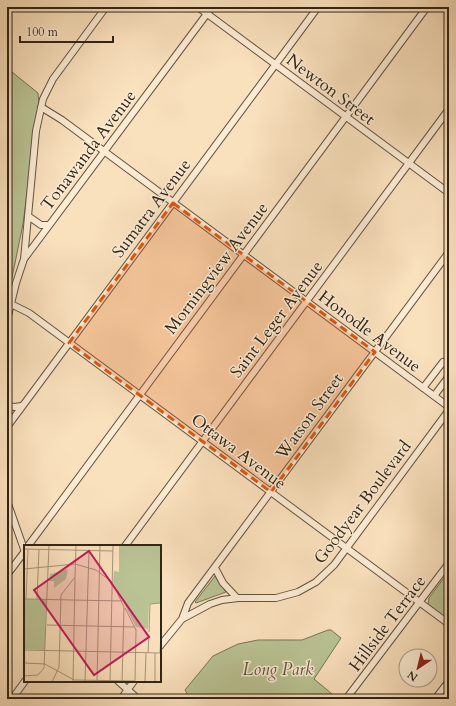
<svg xmlns="http://www.w3.org/2000/svg" width="456" height="706" font-family="Cardo,serif">
  <rect width="100%" height="100%" fill="#fae1bd"/>
  <filter id="stains"><feTurbulence type="fractalNoise" baseFrequency=".005" numOctaves="4"/><feColorMatrix values="0 0 0 0 .2 0 0 0 0 .09 0 0 0 0 .02 0 0 0 .5 -.17"/></filter>
  <radialGradient id="worn" r=".72"><stop offset=".6" stop-color="#630" stop-opacity="0"/><stop offset="1" stop-color="#630" stop-opacity=".3"/></radialGradient>
  <path fill="#bac394" stroke="#767456" d="M 7,68 L 38,93 L 39,104 L 23,224 L 7,302 Z
    M 449,571 L 449,621 L 428,606 L 429,598 Z
    M 215,576 L 226,592 L 196,603 L 195,602 Z
    M 328,630 L 331,630 L 341,638 L 314,679 L 338,699 L 195,699 L 188,695 L 185,690 L 213,656 L 238,644 L 258,640 L 302,640 Z"/>
  <g fill="none" stroke-linecap="round" stroke-linejoin="round">
    <defs>
      <path id="minor" d="M 198,7 L 449,193
        M 41,107 L 62,120 L 449,407
        M 28,216 L 41,225 L 49,225
        M 24,259 L 36,131 L 43,99 L 53,79 L 106,7
        M 11,304 L 29,313 L 449,624
        M 7,320 L 16,283 L 24,259 L 212,7
        M 423,388 L 443,362 L 449,366
        M 434,396 L 449,376
        M 7,406 L 15,407 L 21,406
        M 7,427 L 318,7
        M 7,501 L 25,552
        M 28,546 L 427,7
        M 125,546 L 449,109
        M 215,568 L 223,583 L 237,598
        M 7,575 L 25,551
        M 182,619 L 188,603 L 449,252
        M 160,646 L 182,619 L 210,604 L 222,600 L 238,598 L 276,598 L 298,592 L 316,582 L 334,565 L 449,410
        M 118,681 L 138,699
        M 12,699 L 25,681
        M 121,699 L 134,681
        M 346,699 L 449,563
        M 435,699 L 449,681"/>
    </defs>
    <use href="#minor" stroke="#635341" stroke-width="8"/>
    <use href="#minor" stroke="#fcecd4" stroke-width="6"/>
  </g>
  <path fill="#df560d" fill-opacity="0.2" stroke="#df560d" stroke-width="3" stroke-dasharray="8 5" stroke-linejoin="round" d="M 173,203 L 375,352 L 271,492 L 69,343 Z"/>
  <g text-anchor="middle" stroke-width="3" stroke-linejoin="round" paint-order="stroke">
    <g font-size="17" fill="#312418" stroke="#fcecd4">
      <text transform="translate(331 89) rotate(37)" y="6">Newton Street</text>
      <text transform="translate(88 150) rotate(-53)" y="6">Tonawanda Avenue</text>
      <text transform="translate(151 208) rotate(-53)" y="6">Sumatra Avenue</text>
      <text transform="translate(216 268) rotate(-53)" y="6">Morningview Avenue</text>
      <text transform="translate(276 319) rotate(-53)" y="6">Saint Leger Avenue</text>
      <text transform="translate(370 331) rotate(37)" y="6">Honodle Avenue</text>
      <text transform="translate(309 416) rotate(-54)" y="6">Watson Street</text>
      <text transform="translate(239 451) rotate(37)" y="6">Ottawa Avenue</text>
      <text transform="translate(362 502) rotate(-53)" y="6">Goodyear Boulevard</text>
      <text transform="translate(387 623) rotate(-53)" y="6">Hillside Terrace</text>
    </g>
    <g font-size="17" font-style="italic" fill="#5a543d" stroke="#fcecd4">
      <text x="278" y="675">Long Park</text>
    </g>
  </g>
  <g transform="translate(24 545)">
    <rect width="137" height="137" fill="#fae1bd"/>
    <path d="M 95,0 L 137,0 L 137,58 L 125,59 L 124,84 L 112,82 L 89,37 L 90,26 L 95,27 ZM 44,24 L 42,34 L 30,43 L 30,36 L 25,36 L 26,29 ZM 0,54 L 22,55 L 21,105 L 0,104 Z" fill="#bac394"/>
    <path fill="none" stroke="#aa957b" stroke-width="1" d="M 0,4 L 89,6M 0,24 L 51,19 L 72,25 L 88,37 L 100,62 L 98,137M 0,54 L 98,56M 2,54 L 4,4M 13,54 L 15,4M 101,63 L 112,85 L 111,136M 23,80 L 111,82M 125,87 L 126,59 L 137,58M 0,105 L 137,108M 124,108 L 125,90M 136,108 L 137,88M 0,118 L 21,119 L 50,135 L 111,136M 0,131 L 14,130 L 20,123 L 25,0M 28,137 L 35,122 L 37,50 L 51,32 L 52,0M 49,137 L 51,33M 61,137 L 65,5M 73,137 L 76,0M 86,137 L 89,0M 121,137 L 122,108M 131,137 L 131,108"/>
    <path fill="#c2185b" fill-opacity="0.15" stroke="#c2185b" stroke-width="2" d="M 65,6 L 125,92 L 70,130 L 10,45 Z"/>
    <rect width="137" height="137" fill="none" stroke="#312418" stroke-width="2"/>
  </g>
  <rect width="456" height="706" fill="none" stroke="#fae1bd" stroke-width="24"/>
  <rect x="8" y="8" width="440" height="690" fill="none" stroke="#312418" stroke-width="2"/>
  <rect x="12" y="12" width="432" height="682" fill="none" stroke="#312418"/>
  <g transform="translate(418 668) rotate(215)"><circle r="19" fill="#fcecd4" stroke="#ab9c89"/>
  <path d="M0-3L7 15L0 10L-7 15Z" fill="#8f2418"/>
  <text y="-6" font-size="11" font-weight="bold" text-anchor="middle" fill="#312418">N</text>
  </g>
  <path d="M20 36v6h93v-6" fill="none" stroke="#312418" stroke-width="2"/>
  <text x="26" y="36" font-size="12" fill="#312418" stroke="#fcecd4" stroke-width="3" paint-order="stroke">100 m</text>
  <rect width="100%" height="100%" filter="url(#stains)"/>
  <rect width="100%" height="100%" fill="url(#worn)"/>
</svg>
